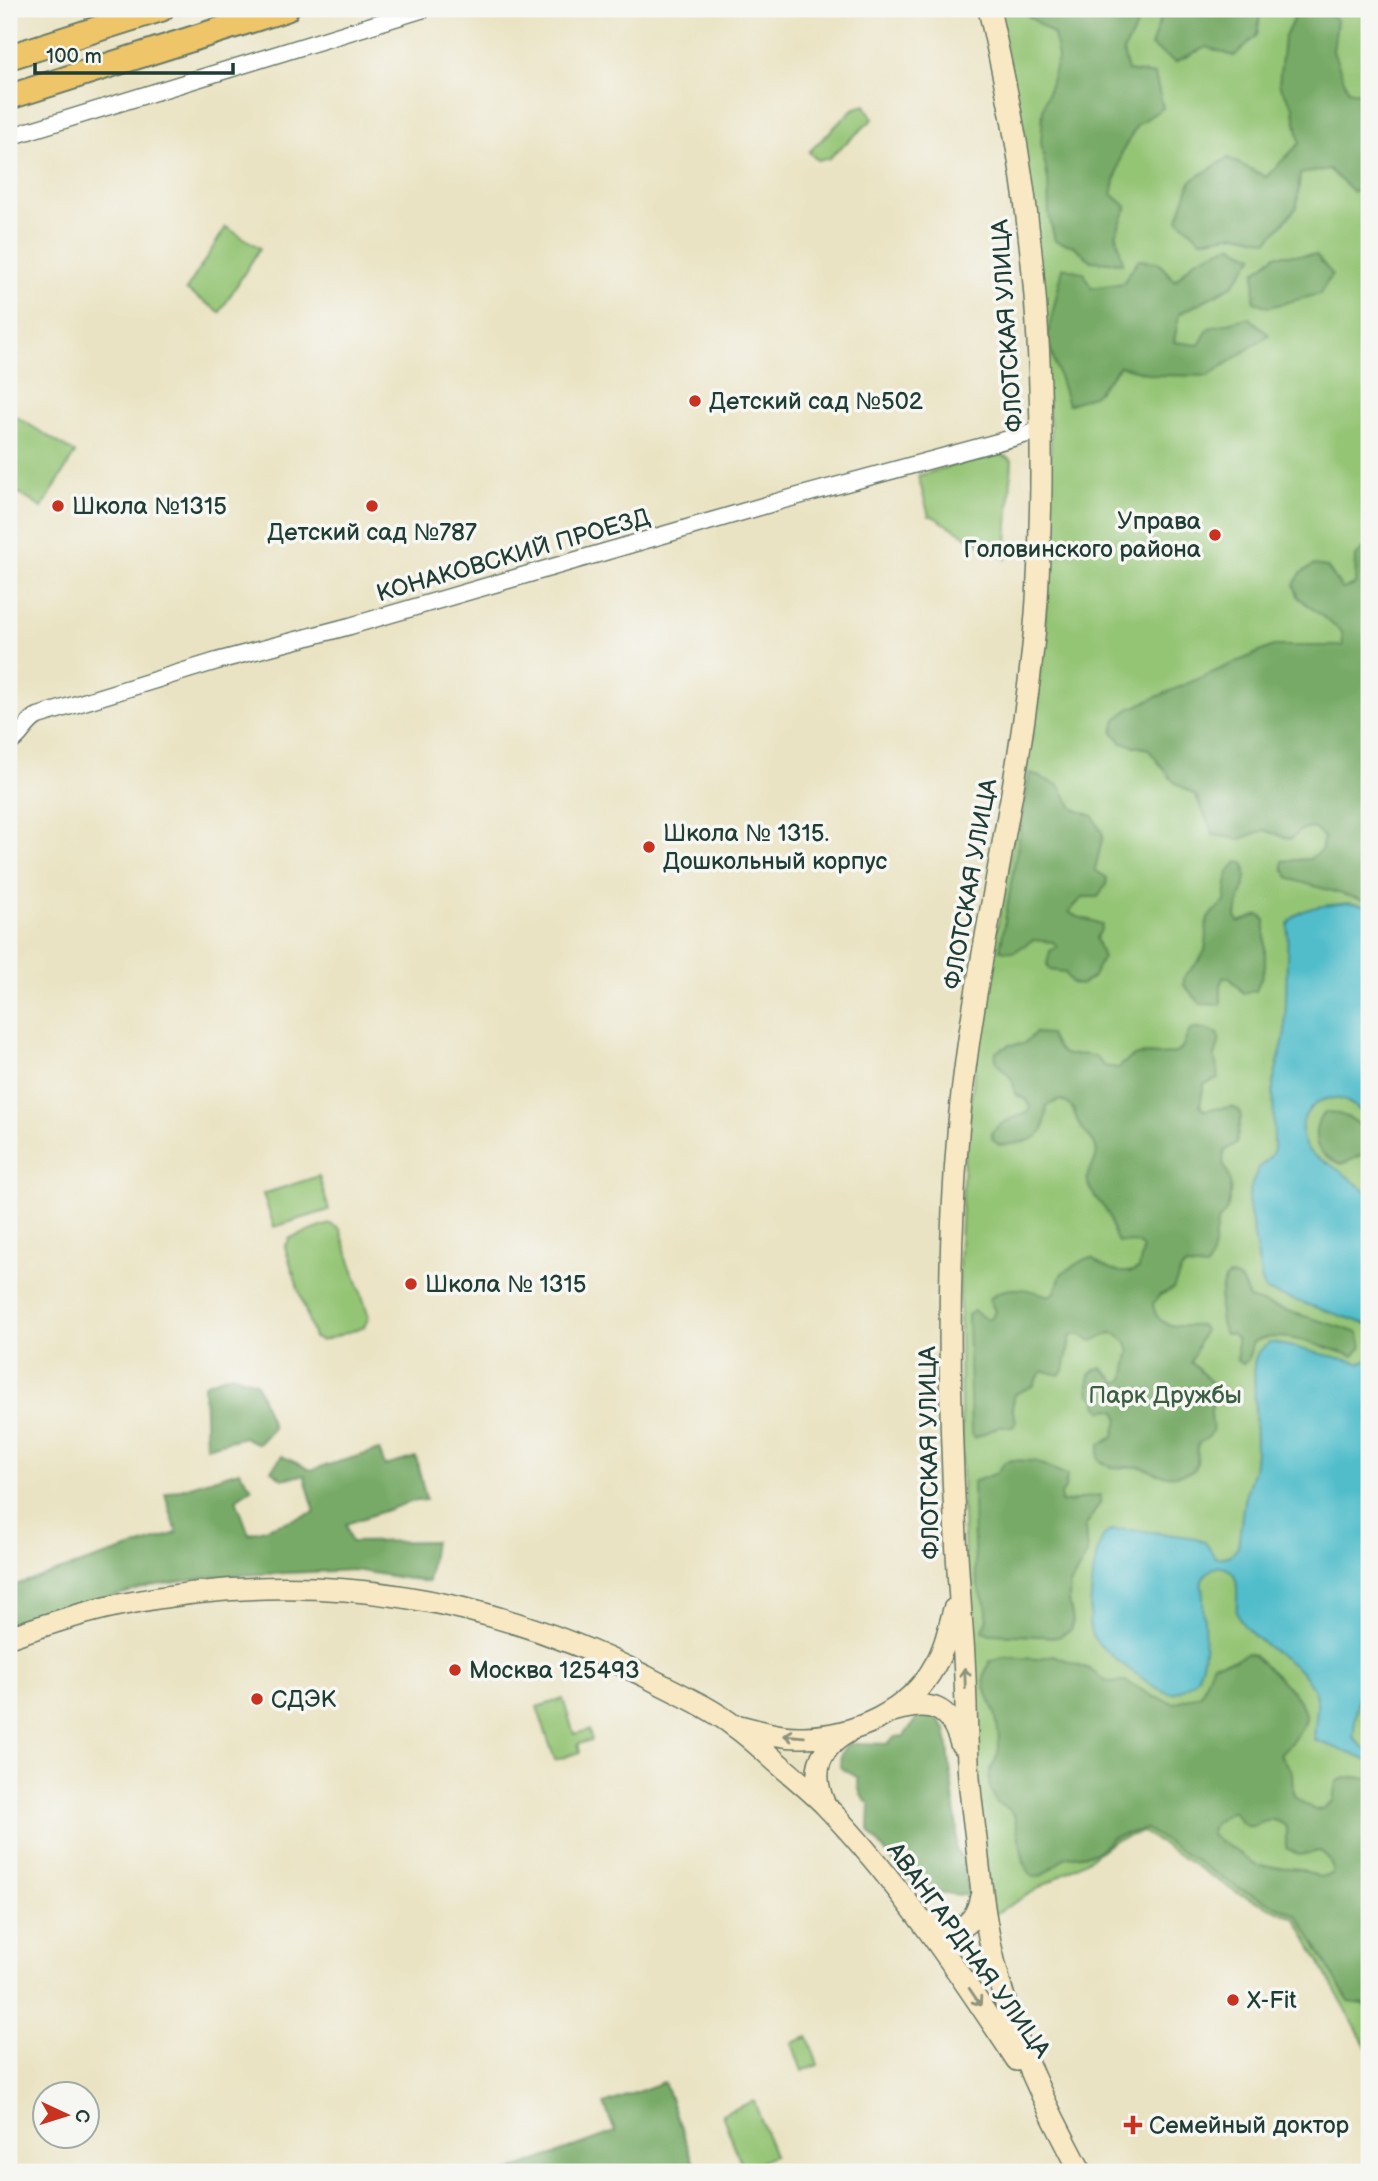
<svg xmlns="http://www.w3.org/2000/svg" width="1378" height="2181" font-family="'Balsamiq Sans',sans-serif">
  <rect width="100%" height="100%" fill="#f6f6f2"/>
  <filter id="ink" filterUnits="userSpaceOnUse"><feTurbulence type="fractalNoise" baseFrequency=".0143" numOctaves="2"/><feDisplacementMap in="SourceGraphic" scale="14" xChannelSelector="R" yChannelSelector="G"/><feConvolveMatrix kernelMatrix="1 2 1 2 8 2 1 2 1" color-interpolation-filters="sRGB"/></filter>
  <filter id="wash" filterUnits="userSpaceOnUse"><feTurbulence type="fractalNoise" baseFrequency=".00686" numOctaves="4" result="noise"/><feDisplacementMap in="SourceGraphic" scale="28" xChannelSelector="R" yChannelSelector="G"/><feGaussianBlur stdDeviation="1.57" result="paint"/><feColorMatrix in="noise" values="0 0 0 0 0 0 0 0 0 0 0 0 0 0 0 0 0 1.4 0 .05"/><feComposite in="paint" operator="in"/></filter>
  <g filter="url(#wash)">
    <rect width="100%" height="100%" fill="#eae3c3"/>
    <path fill="#94c575" stroke="#5a8154" stroke-width="2" d="M 999,9 L 1369,9 L 1369,2052 L 1296,1919 L 1236,1892 L 1143,1832 L 1115,1840 L 1094,1856 L 993,1915 L 977,1804 L 962,1498 L 959,1261 L 965,1141 L 985,995 L 1035,718 L 1047,596 L 1051,429 Z
      M 865,105 L 873,119 L 828,159 L 817,160 L 809,152 L 853,109 Z
      M 226,227 L 260,248 L 220,312 L 186,290 Z
      M 9,412 L 75,453 L 42,508 L 9,487 Z
      M 997,452 L 1012,460 L 1006,559 L 932,516 L 929,516 L 918,476 Z
      M 319,1176 L 329,1210 L 274,1227 L 263,1194 Z
      M 330,1224 L 340,1229 L 369,1317 L 364,1327 L 322,1341 L 314,1338 L 285,1247 L 290,1238 Z
      M 563,1699 L 574,1734 L 589,1730 L 592,1740 L 578,1744 L 580,1752 L 555,1760 L 537,1707 Z
      M 808,2037 L 818,2065 L 802,2071 L 792,2043 Z
      M 754,2101 L 774,2156 L 743,2168 L 722,2114 Z"/>
    <path fill="#7a6" stroke="#4b744d" stroke-width="2" fill-rule="evenodd" d="M 1019,9 L 1128,9 L 1137,26 L 1123,52 L 1128,71 L 1155,75 L 1163,108 L 1137,125 L 1122,152 L 1112,194 L 1127,207 L 1116,233 L 1123,263 L 1091,261 L 1074,246 L 1055,241 L 1049,215 L 1048,180 L 1041,143 L 1043,109 L 1058,58 L 1054,35 Z
      M 1168,9 L 1261,9 L 1257,35 L 1234,56 L 1206,47 L 1175,62 L 1151,46 L 1161,17 Z
      M 1295,9 L 1326,9 L 1337,20 L 1333,51 L 1348,90 L 1369,95 L 1369,188 L 1353,192 L 1329,169 L 1300,174 L 1297,207 L 1268,241 L 1237,234 L 1201,240 L 1178,219 L 1191,181 L 1228,158 L 1266,177 L 1300,143 L 1293,107 L 1279,84 L 1284,38 L 1297,12 Z
      M 1230,245 L 1254,256 L 1232,286 L 1179,314 L 1174,342 L 1199,345 L 1209,328 L 1249,317 L 1269,335 L 1208,376 L 1154,375 L 1120,366 L 1095,395 L 1068,405 L 1047,338 L 1063,267 L 1084,273 L 1092,288 L 1123,283 L 1138,260 L 1158,262 L 1175,281 L 1195,260 Z
      M 1276,255 L 1316,255 L 1332,274 L 1320,294 L 1269,307 L 1254,302 L 1255,272 Z
      M 1369,544 L 1369,902 L 1290,879 L 1283,868 L 1283,861 L 1309,859 L 1321,851 L 1324,837 L 1313,828 L 1301,830 L 1291,839 L 1264,830 L 1241,839 L 1214,835 L 1196,796 L 1173,781 L 1148,749 L 1122,743 L 1113,732 L 1116,719 L 1129,709 L 1273,646 L 1343,646 L 1342,632 L 1299,598 L 1294,585 L 1301,573 L 1314,565 L 1327,567 L 1342,589 L 1355,585 L 1356,556 Z
      M 1030,773 C 1041,776 1047,782 1059,785 L 1074,809 L 1093,816 L 1103,835 L 1095,870 L 1107,878 L 1106,885 L 1098,897 L 1083,897 L 1069,912 C 1078,920 1091,918 1102,925 L 1100,932 L 1096,938 L 1103,958 L 1092,978 L 1080,985 L 1072,983 L 1064,972 L 1050,970 L 1047,964 L 1050,951 L 1057,947 L 1053,942 L 1033,940 L 1014,952 L 1000,950 Z
      M 1237,862 L 1244,863 C 1251,883 1237,898 1236,917 L 1239,922 L 1259,915 L 1265,920 L 1265,967 L 1256,991 L 1243,993 L 1229,977 L 1223,977 L 1221,984 L 1221,1005 L 1201,1004 L 1184,985 L 1184,977 C 1190,970 1202,960 1205,950 C 1212,921 1195,926 1225,902 L 1228,873 Z
      M 1192,1029 L 1206,1029 L 1218,1034 C 1221,1043 1217,1048 1215,1057 C 1214,1065 1221,1070 1218,1079 L 1204,1084 L 1200,1105 L 1204,1110 L 1232,1107 L 1239,1110 L 1241,1117 L 1236,1143 L 1225,1151 C 1220,1167 1226,1165 1229,1177 C 1232,1185 1230,1203 1226,1211 C 1224,1216 1218,1218 1217,1225 C 1213,1240 1216,1254 1206,1268 L 1186,1266 L 1181,1270 L 1173,1289 L 1160,1295 L 1153,1304 C 1156,1330 1180,1327 1201,1325 L 1204,1330 L 1191,1362 L 1217,1388 C 1217,1396 1212,1403 1211,1410 C 1210,1429 1220,1431 1199,1443 C 1196,1451 1200,1463 1194,1470 C 1188,1475 1168,1476 1161,1475 C 1153,1473 1147,1468 1140,1467 C 1125,1466 1108,1472 1098,1458 L 1100,1444 L 1113,1438 L 1119,1418 L 1116,1411 L 1109,1409 L 1103,1411 L 1098,1406 L 1096,1399 L 1090,1395 C 1088,1382 1086,1370 1102,1368 L 1118,1383 L 1124,1379 L 1130,1350 L 1127,1343 L 1117,1334 L 1110,1333 L 1092,1341 L 1078,1334 L 1071,1335 L 1064,1371 L 1059,1375 L 1045,1371 L 1040,1374 L 1033,1386 L 1015,1394 L 1012,1408 L 1016,1421 L 1013,1427 L 999,1427 L 974,1438 L 971,1432 L 968,1315 L 974,1311 L 986,1319 L 992,1318 L 995,1311 L 989,1299 C 1006,1283 1030,1289 1049,1296 L 1055,1292 L 1062,1273 L 1085,1259 L 1092,1258 C 1105,1269 1123,1277 1139,1269 L 1143,1248 L 1138,1243 L 1118,1242 C 1112,1233 1112,1225 1109,1216 C 1104,1204 1090,1195 1088,1183 C 1085,1172 1094,1167 1096,1157 C 1099,1143 1090,1139 1082,1129 C 1073,1118 1079,1107 1060,1100 L 1047,1105 C 1046,1113 1046,1122 1043,1129 C 1038,1143 1012,1144 999,1145 L 993,1140 L 991,1133 C 1002,1120 1013,1119 1027,1113 L 1030,1107 L 1027,1100 L 1015,1094 C 1014,1090 1014,1086 1013,1082 C 1008,1070 993,1067 996,1052 L 1009,1045 L 1023,1044 L 1035,1033 L 1049,1034 C 1068,1068 1066,1049 1095,1056 L 1104,1066 L 1118,1068 C 1123,1064 1130,1057 1137,1055 C 1149,1052 1164,1058 1177,1052 C 1186,1048 1184,1035 1192,1029 Z
      M 1326,1112 C 1348,1113 1378,1129 1364,1154 C 1355,1156 1350,1163 1340,1164 C 1324,1156 1314,1151 1316,1131 C 1317,1123 1319,1118 1326,1112 Z
      M 1228,1276 C 1243,1276 1244,1287 1249,1299 L 1359,1333 L 1362,1347 L 1354,1356 C 1324,1348 1281,1328 1253,1342 L 1248,1360 L 1243,1364 L 1237,1361 L 1237,1339 L 1231,1334 L 1225,1334 C 1218,1320 1217,1288 1228,1276 Z
      M 231,1374 L 256,1382 L 273,1428 L 258,1444 L 244,1437 L 206,1447 L 204,1384 Z
      M 379,1450 L 385,1466 L 416,1457 L 426,1500 L 410,1502 L 346,1524 L 351,1542 L 434,1541 L 428,1582 L 354,1570 L 219,1576 L 150,1586 L 9,1626 L 9,1587 L 177,1533 L 165,1494 L 239,1471 L 252,1488 L 236,1499 L 249,1534 L 315,1512 L 304,1475 L 282,1479 L 271,1470 L 282,1456 L 311,1470 Z
      M 1012,1460 L 1035,1461 L 1067,1475 L 1065,1489 L 1061,1495 L 1061,1502 C 1075,1503 1086,1495 1101,1495 L 1100,1503 L 1085,1527 L 1087,1554 L 1070,1585 L 1069,1600 L 1073,1622 L 1070,1630 L 1058,1637 L 990,1634 L 983,1631 C 994,1602 980,1603 977,1580 C 972,1548 974,1514 973,1482 L 997,1473 L 1005,1462 Z
      M 1246,1653 L 1253,1655 C 1266,1667 1308,1700 1305,1718 C 1303,1732 1289,1744 1280,1755 L 1292,1772 L 1293,1793 L 1297,1799 L 1315,1810 L 1322,1809 L 1333,1801 L 1336,1782 C 1346,1775 1357,1777 1369,1779 L 1369,1852 L 1363,1858 L 1361,1865 L 1369,1887 L 1369,2010 L 1363,2004 L 1349,2002 L 1298,1916 L 1238,1888 L 1146,1829 L 1113,1837 L 1101,1849 L 1095,1853 L 1066,1857 L 1043,1875 L 1036,1877 L 1030,1875 L 1024,1862 L 1014,1814 L 1009,1809 L 997,1803 C 994,1797 989,1789 989,1782 C 988,1769 999,1760 999,1746 C 999,1735 997,1718 993,1708 C 986,1690 979,1681 990,1661 L 1003,1657 L 1037,1659 L 1053,1655 L 1089,1669 L 1106,1681 L 1112,1683 L 1126,1681 L 1154,1697 L 1174,1703 L 1201,1694 L 1213,1663 L 1234,1660 ZM 1233,1811 C 1237,1815 1239,1821 1243,1824 C 1253,1831 1260,1820 1270,1820 C 1276,1819 1281,1823 1286,1826 L 1286,1848 L 1299,1855 L 1319,1851 C 1328,1855 1333,1864 1332,1874 L 1319,1877 L 1300,1869 L 1258,1866 L 1211,1835 C 1211,1822 1223,1817 1233,1811 Z
      M 923,1714 L 933,1716 L 946,1729 L 957,1831 L 956,1850 L 962,1858 L 969,1896 L 930,1891 L 905,1877 L 869,1831 L 870,1804 C 860,1797 858,1790 858,1778 L 840,1767 L 841,1754 L 846,1745 L 856,1743 L 887,1744 L 895,1737 L 904,1736 L 916,1719 Z
      M 664,2082 L 694,2163 L 669,2172 L 506,2172 L 615,2132 L 604,2104 Z"/>
    <path fill="#51bdcb" stroke="#387d80" stroke-width="2" d="M 1350,903 L 1369,906 L 1369,1119 C 1362,1112 1352,1103 1343,1100 C 1313,1090 1290,1126 1308,1150 C 1313,1157 1324,1160 1331,1165 C 1345,1174 1357,1183 1369,1195 L 1369,1325 L 1266,1291 L 1262,1282 L 1248,1201 C 1250,1189 1253,1177 1260,1167 C 1266,1161 1272,1157 1274,1149 L 1273,1083 L 1285,1034 L 1288,924 C 1299,905 1330,905 1350,903 Z
      M 1269,1343 L 1275,1343 L 1360,1363 L 1369,1359 L 1369,1612 L 1353,1738 L 1369,1752 L 1369,1761 L 1315,1740 C 1313,1728 1318,1715 1317,1703 C 1313,1667 1270,1654 1249,1631 C 1244,1626 1239,1620 1237,1613 C 1235,1599 1244,1571 1222,1567 C 1214,1565 1205,1573 1202,1581 C 1201,1586 1203,1593 1203,1597 C 1203,1622 1209,1655 1197,1677 C 1195,1682 1178,1693 1171,1693 C 1157,1693 1102,1650 1094,1638 C 1090,1634 1090,1629 1089,1623 C 1091,1605 1092,1538 1110,1531 C 1122,1526 1180,1536 1196,1538 L 1205,1542 L 1215,1557 C 1226,1558 1232,1556 1238,1547 L 1244,1500 L 1254,1469 L 1256,1452 L 1254,1363 L 1258,1352 Z"/>
  </g>
  <g filter="url(#ink)">
    <g fill="none" stroke-linecap="round" stroke-linejoin="round">
      <defs>
        <path id="street" d="M 9,137 L 424,9
          M 9,743 C 22,737 25,722 38,716 L 217,661 L 350,626 L 780,501 L 1042,430"/>
        <path id="secondary" d="M 989,9 C 1005,81 1020,152 1028,226 C 1043,350 1044,475 1037,600 C 1025,780 973,955 958,1134 C 944,1300 950,1475 963,1641 C 966,1681 966,1722 968,1762 C 969,1788 973,1814 976,1839 C 981,1887 986,1934 999,1980 C 1017,2049 1048,2110 1081,2172
          M 9,1637 C 45,1625 81,1613 119,1605 C 303,1567 477,1591 645,1676 C 673,1691 710,1707 734,1726 C 750,1737 765,1752 780,1765 C 795,1778 811,1791 825,1805 C 899,1882 958,1971 1017,2060
          M 893,1711 C 930,1700 950,1705 961,1744
          M 739,1726 C 759,1731 781,1738 803,1737 C 854,1736 910,1712 935,1665 C 945,1648 949,1628 954,1609
          M 824,1803 C 811,1772 818,1749 848,1732
          M 922,1921 C 953,1936 974,1931 981,1896"/>
        <path id="primary" d="M 9,57 L 161,9
          M 9,97 L 286,9"/>
      </defs>
      <use href="#street" stroke="#676" stroke-width="19"/>
      <use href="#secondary" stroke="#676" stroke-width="24"/>
      <use href="#primary" stroke="#676" stroke-width="28"/>
      <use href="#street" stroke="#fff" stroke-width="16"/>
      <use href="#secondary" stroke="#f8e8c3" stroke-width="21"/>
      <use href="#primary" stroke="#eec569" stroke-width="24"/>
    </g>
    <defs><path id="oneway-shaft" d="M-6 0H5M1.5-3L5.5 0L1.5 3" fill="none" stroke-width="1.6" stroke-linecap="round" stroke-linejoin="round" transform="scale(1.75)"/></defs>
    <g stroke="#8c927c">
      <use href="#oneway-shaft" transform="translate(965 1678) rotate(-92)"/>
      <use href="#oneway-shaft" transform="translate(794 1736) rotate(-175)"/>
      <use href="#oneway-shaft" transform="translate(975 1997) rotate(56)"/>
    </g>
  </g>
  <g fill="#c8321e" stroke="#f6f6f2" stroke-width="2.5">
    <circle cx="695" cy="401" r="7"/>
    <circle cx="58" cy="506" r="7"/>
    <circle cx="372" cy="506" r="7"/>
    <circle cx="1215" cy="535" r="7"/>
    <circle cx="649" cy="847" r="7"/>
    <circle cx="411" cy="1284" r="7"/>
    <circle cx="455" cy="1670" r="7"/>
    <circle cx="257" cy="1699" r="7"/>
    <circle cx="1233" cy="2000" r="7"/>
    <path d="M1129.5 2114.5h7v7h7v7h-7v7h-7v-7h-7v-7h7z"/>
  </g>
  <g text-anchor="middle" stroke-width="7" stroke-linejoin="round" paint-order="stroke">
    <g font-size="24" fill="#1f3d34" stroke="#f6f6f2">
      <text transform="translate(1007 326) rotate(-94)" y="8">ФЛОТСКАЯ УЛИЦА</text>
      <text transform="translate(513 555) rotate(-16)" y="8">КОНАКОВСКИЙ ПРОЕЗД</text>
      <text transform="translate(970 884) rotate(-80)" y="8">ФЛОТСКАЯ УЛИЦА</text>
      <text transform="translate(929 1453) rotate(-91)" y="8">ФЛОТСКАЯ УЛИЦА</text>
      <text transform="translate(969 1950) rotate(54)" y="8">АВАНГАРДНАЯ УЛИЦА</text>
    </g>
    <g font-size="24" fill="#1f3d34" stroke="#f6f6f2" text-anchor="start">
      <text x="709" y="409">Детский сад №502</text>
      <text x="72" y="514">Школа №1315</text>
      <text x="1201" y="529" text-anchor="end">Управа<tspan x="1201" dy="28">Головинского района</tspan></text>
      <text x="372" y="540" text-anchor="middle">Детский сад №787</text>
      <text x="663" y="841">Школа № 1315.<tspan x="663" dy="28">Дошкольный корпус</tspan></text>
      <text x="425" y="1292">Школа № 1315</text>
      <text x="469" y="1678">Москва 125493</text>
      <text x="271" y="1707">СДЭК</text>
      <text x="1247" y="2008">X-Fit</text>
      <text x="1149" y="2133">Семейный доктор</text>
    </g>
    <g font-size="24" fill="#3c5f44" stroke="#f6f6f2">
      <text x="1165" y="1403">Парк Дружбы</text>
    </g>
  </g>
  <rect width="1378" height="2181" fill="none" stroke="#f6f6f2" stroke-width="35"/>
  <g transform="translate(66 2115) rotate(94)"><circle r="33" fill="#f6f6f2" stroke="#a0aca6" stroke-width="2"/>
  <path d="M0-5L12 26L0 18L-12 26Z" fill="#c8321e"/>
  <text y="-10" font-size="19" font-weight="bold" text-anchor="middle" fill="#1f3d34">С</text>
  </g>
  <path d="M35 63v10h198v-10" fill="none" stroke="#1f3d34" stroke-width="3.5"/>
  <text x="46" y="63" font-size="21" fill="#1f3d34" stroke="#f6f6f2" stroke-width="5" paint-order="stroke">100 m</text>
</svg>
